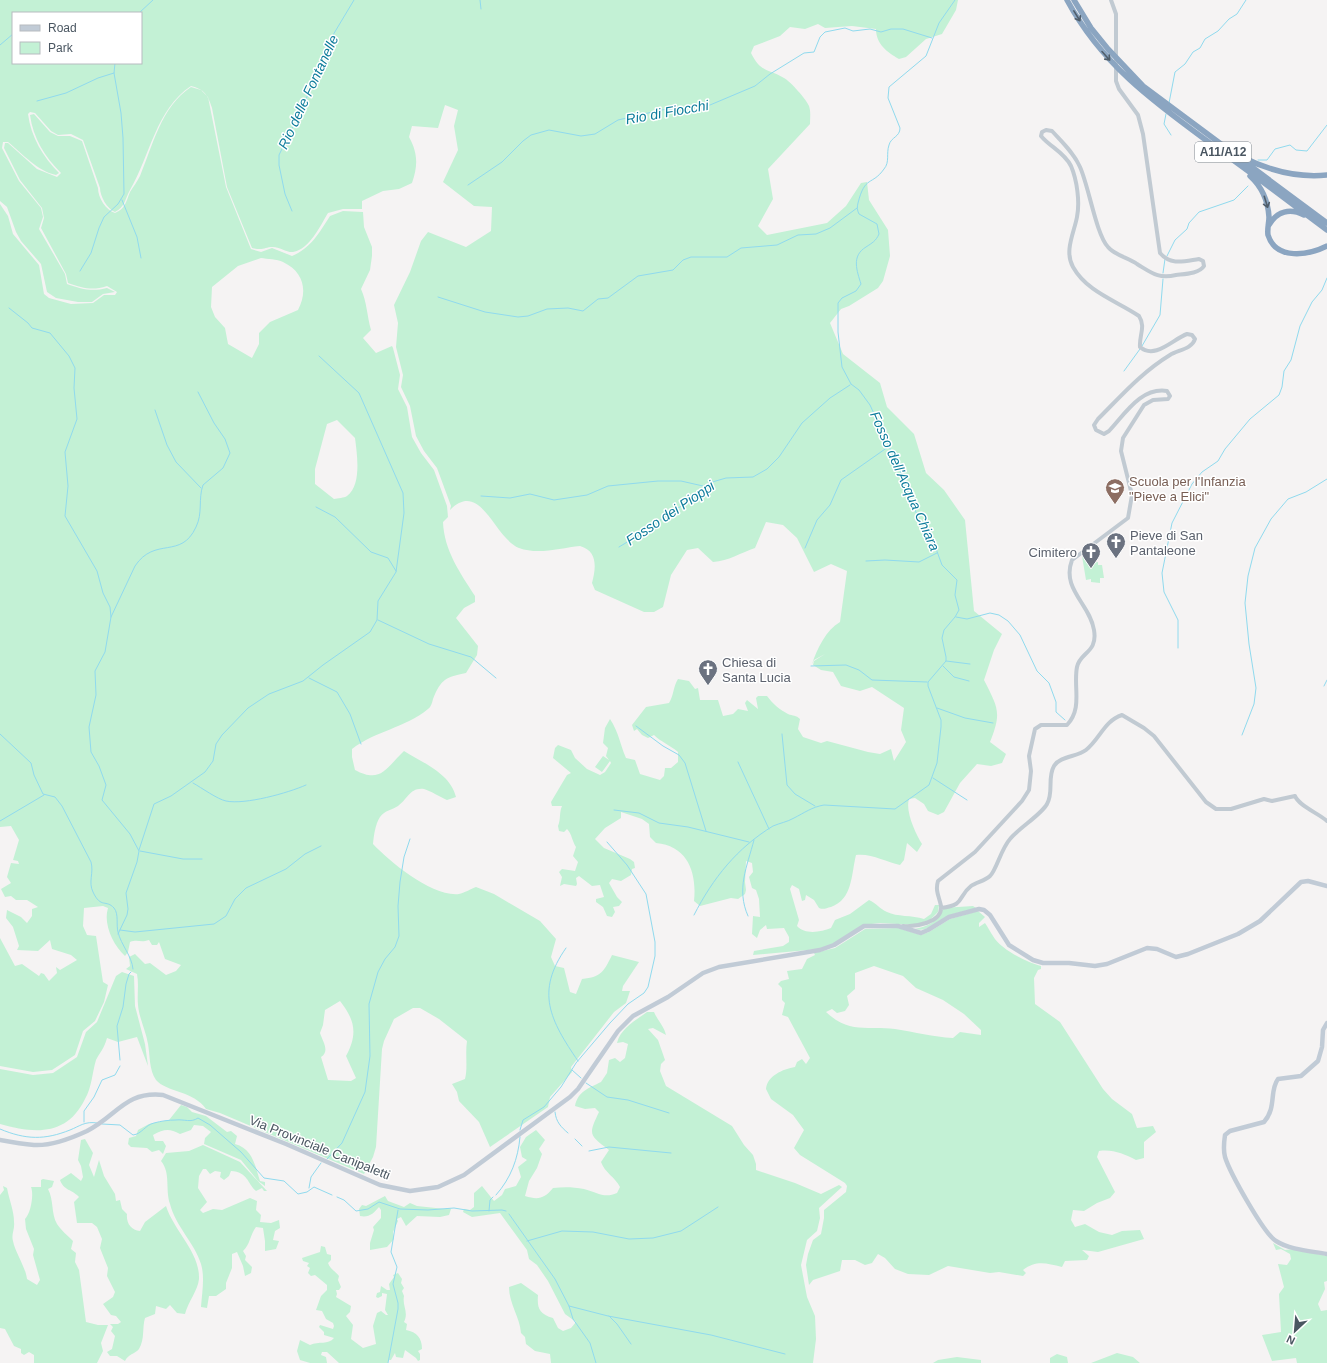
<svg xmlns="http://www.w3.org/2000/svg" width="1327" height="1363" font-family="Arial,sans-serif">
  <rect width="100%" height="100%" fill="#f5f3f3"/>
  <path fill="#c3f1d5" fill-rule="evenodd" d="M 0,0 L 958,0 L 956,10 L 942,34 L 926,39 L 906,57 L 899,59 C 887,52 876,44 876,29 L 852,26 L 825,28 L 818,24 L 805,29 L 790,27 L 780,36 L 754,46 L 751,53 C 761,73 767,68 784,78 C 790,81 807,100 809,106 C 811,112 810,118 810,124 L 768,169 L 773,199 L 758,226 L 767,235 L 827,223 L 846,206 L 861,183 L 867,182 L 869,200 L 888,230 L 890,256 L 883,281 L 878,288 L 849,306 L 841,309 L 830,323 L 843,354 L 880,383 L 887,407 L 914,434 L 926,473 L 944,490 L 965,520 L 974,611 L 1002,634 L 994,650 L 984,680 C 998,708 1002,712 990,742 L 1006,754 L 1002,763 L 991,766 L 977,764 L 960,783 L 944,812 L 938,815 L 928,811 L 924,804 L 915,798 L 909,799 C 905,812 916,834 922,844 L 917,852 L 907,843 L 904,860 L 900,865 C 886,862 871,853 856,855 C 851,875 853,899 831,907 C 826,908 824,910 819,908 L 814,900 L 806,895 L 805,900 L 802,901 L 799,889 L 792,885 L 790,889 L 799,920 L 797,926 C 805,935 821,932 831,928 L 835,920 L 850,914 L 869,900 C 876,903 880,909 887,912 C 897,917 912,915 924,919 L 931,914 L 935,905 L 939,905 L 938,912 L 930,920 L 914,925 L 880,923 L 863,925 L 833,944 L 819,949 L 753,955 L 754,951 L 783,946 L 789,942 L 789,937 L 784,928 L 767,929 L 766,925 L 760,930 L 757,938 L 752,934 L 753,916 L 760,917 L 759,899 L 756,890 L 752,888 L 749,877 L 753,872 L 752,863 L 746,861 L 745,882 L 746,890 L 745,894 L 738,899 L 731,898 L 700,906 L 694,901 C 697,873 688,846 656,843 L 650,837 L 649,824 L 642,819 L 621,812 L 621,818 L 605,828 L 595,839 L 604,848 L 630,859 L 634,862 L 635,868 L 632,869 L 631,875 L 621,881 L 612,879 L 609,883 L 617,897 L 622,902 L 619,906 L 613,907 L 615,912 L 612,917 L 607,916 L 603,907 L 596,902 L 596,899 L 604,897 L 600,885 L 592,886 L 579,876 L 576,878 L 577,884 L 576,886 L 564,884 L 560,886 L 562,877 L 559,872 L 562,869 L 575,871 L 578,862 L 573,856 L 576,847 C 572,841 572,834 567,829 L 564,832 L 559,831 L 558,826 C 561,819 559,813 562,806 L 552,806 L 551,802 L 567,775 L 571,773 L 553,758 L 555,748 L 558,745 L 571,750 L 575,758 L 587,769 L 600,775 L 605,772 L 611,763 L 610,761 L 602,772 L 595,767 L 603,756 L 609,760 L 606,756 L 608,748 L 603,743 L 605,728 L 610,719 C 619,733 620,744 626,758 L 635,760 L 640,774 L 660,780 L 664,776 L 665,768 L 671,768 L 678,762 L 678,752 C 670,745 661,742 654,735 L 648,738 L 642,735 L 637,729 L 634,731 L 632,725 L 646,707 L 669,703 C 674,695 673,687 678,679 L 689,681 L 695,689 L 698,688 L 700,700 L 718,700 L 723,716 L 733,714 L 738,709 L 748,711 L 745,703 L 747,700 L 758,709 L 756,698 L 758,696 L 767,696 C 772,703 780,710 788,714 C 793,716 796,715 800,719 L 798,729 L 803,737 L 821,743 L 827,741 L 868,752 L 880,754 L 891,749 L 894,761 L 906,742 L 901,730 L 904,708 L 872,687 L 860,691 L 841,686 L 833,672 L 821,670 L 813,665 L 814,661 L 825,654 L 814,660 L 812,664 C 817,649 826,630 840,622 L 847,571 L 831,564 L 814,572 L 797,538 L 783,525 L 766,522 L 755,548 C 740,553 729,561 713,562 L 698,548 L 687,550 L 671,575 L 663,607 L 654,612 L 644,612 L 595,590 L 592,583 C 596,568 598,551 580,546 C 561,548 538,555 519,548 C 494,538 481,479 450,510 L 451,506 L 437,468 L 424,451 L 416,436 L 410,406 L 401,387 L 403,375 L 396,347 L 398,323 L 394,305 L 410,272 L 421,241 L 428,232 L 466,247 L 491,231 L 492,207 L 474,206 L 443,182 L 458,150 L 454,126 L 458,110 L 445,105 L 438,128 L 412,126 L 409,137 C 418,153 418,166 412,183 L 399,189 L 383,191 L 362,201 L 362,209 L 343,209 L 328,213 C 320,226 310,249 293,252 C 288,253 279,247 273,247 C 264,247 264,251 252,248 L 227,187 L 212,108 C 208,95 204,89 191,86 C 156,109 150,156 130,190 C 125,199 125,207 115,212 C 107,209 100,196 100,188 L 83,140 L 71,134 L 58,135 L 51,131 L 35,113 L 30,112 L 28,114 C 31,137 43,157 59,173 L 56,175 C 37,171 23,154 8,142 L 3,142 L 2,148 L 19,181 L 41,208 L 43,217 L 39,229 L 65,274 L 67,284 C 81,289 92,292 107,288 L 115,292 L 103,294 L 92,302 L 78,302 L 56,298 L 47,292 L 41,264 L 21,241 L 16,232 L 7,207 L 0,201 ZM 13,13 L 141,13 L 141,63 L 13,63 Z
    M 191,87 L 201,90 L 208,97 L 226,187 L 251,249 L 261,252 L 272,248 L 292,256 C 311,248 319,233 330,216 L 343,211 L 363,212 L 364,227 L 372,247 L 372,256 L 370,270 L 361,289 C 367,302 367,316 371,330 L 363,338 L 376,353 L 392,346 L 393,348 L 400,375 L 398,389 L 407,407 L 412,437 L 421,453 L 434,470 L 447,506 L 448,517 L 443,522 C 444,550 460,573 475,596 L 475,602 L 464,608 L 456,618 L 478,646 L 477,655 L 466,673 C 446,677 441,679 433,699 C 432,703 431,707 428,709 C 405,728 375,731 352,749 L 352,757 L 355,770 C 381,784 386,768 404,751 C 423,763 450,773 456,797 L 447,800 C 440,797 431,791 424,789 C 410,787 407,800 398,806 C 392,810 385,810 380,817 C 375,825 374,835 373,844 C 390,862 432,897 459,894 C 464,893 471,889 476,887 L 494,894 L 540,921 L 556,939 L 551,957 L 555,966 L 564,968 L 570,992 L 576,994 L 582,979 C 602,977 604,971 612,955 L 639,962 L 623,986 L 622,991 L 630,991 L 626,1003 L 614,1012 L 571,1067 L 572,1072 L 550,1097 L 548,1107 L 490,1147 L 479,1122 L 459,1101 L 457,1092 L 452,1084 L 465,1079 C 468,1067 465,1054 467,1041 L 439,1019 L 420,1008 L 413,1008 L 394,1019 L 384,1041 L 382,1049 L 376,1147 L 373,1157 L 364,1174 L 220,1113 L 206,1109 C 194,1091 166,1092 156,1080 C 149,1070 150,1055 148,1044 C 146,1031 139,1018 138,1005 C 137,994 139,984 137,974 L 126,969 L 130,966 L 129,957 L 135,954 L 145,964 L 150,963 L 166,975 L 176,971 L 181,965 L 165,959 L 159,942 L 157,945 L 152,945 L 149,940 C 140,943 138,939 130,942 L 128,952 L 125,956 C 113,945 103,924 108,908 L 103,906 L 84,908 L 83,926 L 87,935 L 96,936 L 103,982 L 108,985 L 104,1002 L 95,1021 L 83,1031 L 75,1055 L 52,1070 L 33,1072 L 0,1066 L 0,938 L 15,966 L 22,964 L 39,976 L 41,973 L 44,974 L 49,981 L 57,973 L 56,967 L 60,970 L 77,960 L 71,955 L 52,949 L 50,940 L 38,951 L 17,950 L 19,946 L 13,927 L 6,918 L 7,910 L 21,917 L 27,923 L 32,916 L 32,909 L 38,907 L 27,900 L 16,900 L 11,896 L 5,897 L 1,889 L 11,883 L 7,877 L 11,863 L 19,864 L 18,861 L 13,860 L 19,840 L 11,826 L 0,827 L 0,204 L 8,216 L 13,234 L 39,265 L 44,294 L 49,298 L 71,304 L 93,303 L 104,295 L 115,295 L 117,292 L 107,286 C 92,291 83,288 68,283 L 66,274 L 41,228 L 44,218 L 42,208 L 20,180 L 4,148 L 5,143 L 8,143 L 37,169 L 57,177 L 61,173 C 45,157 33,138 30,115 L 34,114 L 50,132 L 58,136 L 70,136 L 82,141 L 98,188 C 98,198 106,210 115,213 C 125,209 126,202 130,192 C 133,187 137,182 140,176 C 153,145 161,107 191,87 ZM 261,258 C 267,259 277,259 283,262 C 304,272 308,291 298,310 L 270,322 L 259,333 L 259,344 L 252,358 L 228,344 L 225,328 L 215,317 L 211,307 L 212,287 L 238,266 ZM 337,420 L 355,438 C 357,454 362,485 347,496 C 344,498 338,498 334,499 L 315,484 L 315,469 L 327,424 ZM 340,1001 C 355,1020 358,1034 346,1056 L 356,1078 L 351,1081 L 328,1080 L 321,1057 C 330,1051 323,1042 320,1033 L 323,1025 L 325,1010 Z
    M 1091,555 L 1092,563 L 1098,562 L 1098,565 L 1102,565 L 1104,578 L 1100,578 L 1100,583 L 1091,582 L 1091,579 L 1086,580 L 1082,556 Z
    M 973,906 L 976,908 C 967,911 957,912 948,916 C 936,921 928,933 914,929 C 927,927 939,921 943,908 Z
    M 978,911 L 985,917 L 979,923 L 979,927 L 985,923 C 988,927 990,932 993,936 C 1001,950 1027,962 1041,966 L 1041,969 L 1038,970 L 1034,978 L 1035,1004 L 1060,1022 L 1103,1089 L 1112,1099 L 1132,1114 L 1137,1128 L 1153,1126 L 1156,1132 L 1144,1142 L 1144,1158 L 1136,1160 C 1124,1154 1113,1149 1099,1151 L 1097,1157 L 1115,1192 L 1110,1198 L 1097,1203 L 1084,1211 L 1073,1210 L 1071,1220 L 1075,1227 L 1085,1224 L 1099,1232 L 1112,1235 L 1122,1231 L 1140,1230 L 1144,1239 L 1098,1252 L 1082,1250 L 1089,1256 L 1087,1260 L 1065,1261 L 1062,1267 C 1046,1263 1036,1260 1023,1270 L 1026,1273 L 1023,1276 L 999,1272 L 990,1273 L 948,1266 L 929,1275 L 908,1274 L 895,1269 L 885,1258 L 878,1254 L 872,1263 L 865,1265 L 855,1260 L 842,1260 L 840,1271 L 813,1280 L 809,1285 L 806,1265 L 808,1254 L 813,1240 L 821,1234 L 824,1218 L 824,1210 L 846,1192 L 847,1186 L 845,1183 L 800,1155 L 794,1148 L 804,1130 L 793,1115 L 771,1099 L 766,1089 C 767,1076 783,1069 795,1067 L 797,1062 L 802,1059 L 806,1064 L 810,1058 L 788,1017 L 782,1015 L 785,1003 L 782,1000 L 782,988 L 778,984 L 781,981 L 789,979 L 787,971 L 802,969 L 807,959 L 815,955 L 814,953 L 835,948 L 865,929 L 898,928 L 921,935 L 929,932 L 950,919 ZM 874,966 L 903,976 L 916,988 L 943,1000 L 964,1014 L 981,1030 L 981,1035 L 960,1032 L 953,1038 C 933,1037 915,1032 895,1029 C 866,1025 851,1035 826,1012 L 832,1009 L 837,1013 L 845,1011 L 849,1005 L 847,996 L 855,989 L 855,973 Z
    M 122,972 L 134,976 L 135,1006 L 145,1044 L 148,1066 L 137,1037 L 118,1042 L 107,1038 C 104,1049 100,1052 96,1060 C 92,1073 92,1087 85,1099 C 67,1136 35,1134 0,1124 L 0,1069 L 33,1075 L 53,1073 L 77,1057 L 86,1032 L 97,1022 L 116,976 Z
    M 647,1012 L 654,1012 C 658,1021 664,1026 666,1035 L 653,1028 L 648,1029 L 658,1040 L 665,1060 L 661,1064 L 660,1071 L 666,1086 L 732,1126 L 744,1145 L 753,1155 L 756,1164 L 756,1170 L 795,1183 L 821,1194 L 839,1185 L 842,1187 L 819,1208 L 820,1218 L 817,1231 L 807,1240 L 801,1265 L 807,1297 L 815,1316 L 816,1339 L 813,1363 L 551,1363 L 550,1354 L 535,1351 L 526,1344 L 525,1337 L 521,1333 C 520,1317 509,1304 509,1287 L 521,1283 L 538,1295 C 537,1308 539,1314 553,1318 L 558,1328 L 563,1331 L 571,1328 L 576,1322 L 565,1314 L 548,1281 L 537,1265 L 529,1259 L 527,1250 L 500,1213 L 472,1217 L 463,1212 L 464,1209 L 470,1210 L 474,1207 L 474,1193 L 482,1186 L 494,1201 L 502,1195 L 505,1189 L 516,1186 L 521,1177 L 518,1167 L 527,1160 L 522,1157 L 520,1147 L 526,1137 L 536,1130 L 545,1140 L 539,1149 L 542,1154 L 537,1168 L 529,1181 L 525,1196 C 538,1200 544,1199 553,1188 C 564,1187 573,1187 584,1189 C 597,1192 604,1199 617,1193 L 620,1187 C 615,1177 605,1173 601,1162 L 609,1150 C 589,1135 588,1135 599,1112 L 595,1108 L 585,1109 L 575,1106 C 578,1091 589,1088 601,1082 L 607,1073 L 609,1060 L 615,1058 L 620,1062 L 625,1058 L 628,1044 L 623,1042 L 617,1043 C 620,1029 636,1020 647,1012 Z
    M 181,1105 L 187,1107 L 192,1112 L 206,1116 L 227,1132 L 231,1131 L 237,1136 L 235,1144 C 253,1149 255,1166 260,1181 L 265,1182 L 265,1186 L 258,1181 L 241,1160 L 204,1144 L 205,1138 L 211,1132 L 203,1126 L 194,1125 L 191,1130 L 180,1134 C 169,1128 164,1129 153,1135 L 155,1141 L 163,1141 L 166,1146 L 163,1154 L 159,1150 L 152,1152 L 147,1148 L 131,1147 L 128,1144 L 129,1138 L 136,1136 L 138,1130 L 149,1124 L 169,1120 Z
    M 85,1139 L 93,1153 L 89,1165 L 94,1177 L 99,1160 L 104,1176 L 115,1194 L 116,1201 L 120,1200 L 122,1209 L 127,1214 C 126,1223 131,1230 140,1231 L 145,1222 L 166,1206 C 174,1231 200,1252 199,1279 C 198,1290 188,1302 185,1314 L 177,1313 L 170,1305 L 166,1309 L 156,1306 L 155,1314 L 145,1318 C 142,1328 145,1339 139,1349 C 135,1354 128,1354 125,1361 L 117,1356 L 110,1356 L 107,1352 L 112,1349 L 115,1336 L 111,1331 L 113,1327 L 110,1324 L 118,1324 L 121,1322 L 116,1316 L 111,1315 L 103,1304 L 113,1297 L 115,1292 L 107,1276 L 108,1268 L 100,1248 L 102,1239 L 97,1227 L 92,1223 L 77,1223 L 74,1202 L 79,1197 C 72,1189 64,1191 60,1180 L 71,1173 L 81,1181 L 83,1177 L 81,1166 L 78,1160 L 81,1140 Z
    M 203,1145 L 240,1162 L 267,1191 L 264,1191 L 262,1188 L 256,1191 C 247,1183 248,1172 231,1171 L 229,1176 L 224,1180 L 220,1177 L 221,1172 L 215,1171 L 210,1174 L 206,1169 L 203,1169 L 199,1176 L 198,1188 L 207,1202 L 200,1210 L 203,1213 L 213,1209 L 222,1210 L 250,1198 L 257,1201 L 256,1210 L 261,1215 L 260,1222 L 271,1223 L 279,1220 L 280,1228 L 275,1231 L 273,1240 L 279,1241 L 276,1249 L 265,1251 L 265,1241 L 263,1228 L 256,1227 C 250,1235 250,1245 243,1251 L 246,1256 L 245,1260 L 252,1267 L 251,1273 L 245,1276 L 243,1266 L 237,1252 L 232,1254 L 232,1268 L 226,1283 L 226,1289 L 216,1296 L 209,1296 L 207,1308 L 201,1307 C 202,1293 205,1277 201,1264 C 194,1242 176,1227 170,1204 C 165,1189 171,1173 161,1161 L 166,1153 L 189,1151 Z
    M 43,1179 L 54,1181 L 52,1187 L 48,1189 C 54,1200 51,1214 57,1224 C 61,1230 68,1236 73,1241 L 71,1249 L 76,1253 L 75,1262 L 79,1270 L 86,1322 L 98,1325 L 108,1325 L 101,1343 L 103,1351 L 97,1363 L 34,1363 L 34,1355 L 29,1352 L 24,1355 L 21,1353 L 21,1349 L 14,1346 L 5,1329 L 0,1328 L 0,1195 L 4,1190 L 3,1186 L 7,1188 C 9,1199 14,1211 14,1222 C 15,1229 11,1235 13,1241 C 15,1252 26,1268 27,1279 L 37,1285 L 40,1280 L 33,1255 L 34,1249 L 26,1229 L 25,1219 C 31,1213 34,1194 31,1187 L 41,1187 L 41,1180 Z
    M 385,1196 L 388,1201 L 404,1207 L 410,1203 L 417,1206 L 445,1209 L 447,1208 L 451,1209 L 449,1215 L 440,1217 L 417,1216 L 406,1226 L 401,1217 L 397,1219 L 398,1221 L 393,1232 L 394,1239 L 387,1247 L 370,1250 L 370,1243 L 374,1230 L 373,1227 L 381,1218 L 381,1210 L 379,1207 C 374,1213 369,1218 360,1216 L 359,1209 L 362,1205 L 366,1206 Z
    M 1273,1243 L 1285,1250 L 1294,1249 L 1327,1256 L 1327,1281 L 1324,1282 L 1325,1289 L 1318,1304 L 1321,1311 L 1327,1310 L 1327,1363 L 1297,1363 L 1296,1358 L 1272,1361 L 1262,1335 L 1281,1332 L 1279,1294 L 1284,1287 L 1278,1264 L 1287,1265 L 1291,1259 L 1290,1254 L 1281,1249 L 1276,1250 Z
    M 321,1246 L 325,1247 L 327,1254 L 331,1255 L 331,1260 L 328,1263 C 330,1269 335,1271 339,1276 L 338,1280 L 341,1287 L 339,1290 L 336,1290 L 337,1294 L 336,1297 L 351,1306 L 350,1312 L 346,1316 L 353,1325 L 351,1339 L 363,1348 L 376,1344 L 373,1326 L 377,1313 L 381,1311 L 386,1315 L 388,1315 L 385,1310 L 387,1294 L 382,1293 L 382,1296 L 378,1298 L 376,1297 L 377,1293 L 380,1292 L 381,1286 L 387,1290 L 390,1290 L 389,1284 L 394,1277 L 393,1275 L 398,1273 L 402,1279 L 401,1283 L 404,1288 L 402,1291 L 404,1296 C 402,1306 409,1312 404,1322 L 407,1324 L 406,1330 C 417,1332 422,1338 422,1349 L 418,1351 L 420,1354 L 420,1360 L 418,1361 L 416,1358 L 405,1350 L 403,1358 L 396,1357 L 395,1353 L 391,1360 L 388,1360 L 388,1363 L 339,1363 L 327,1352 L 322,1352 L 321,1355 L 326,1357 L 327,1363 L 310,1363 L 300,1360 L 297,1351 L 300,1340 L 310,1345 C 319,1341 328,1345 334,1338 L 324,1335 L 324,1332 L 319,1327 L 320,1325 L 333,1329 L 334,1326 L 333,1323 L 326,1319 L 322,1311 L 316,1310 L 321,1296 L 327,1290 L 327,1285 L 315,1275 L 311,1276 L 308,1273 L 310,1268 L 307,1266 L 309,1263 L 303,1261 L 302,1258 L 320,1252 Z
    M 1117,1353 L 1133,1357 L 1140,1363 L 1091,1363 Z
    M 1057,1354 L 1067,1357 L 1068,1363 L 1050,1363 L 1050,1358 Z
    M 957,1357 L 981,1360 L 981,1363 L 933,1363 L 938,1360 Z"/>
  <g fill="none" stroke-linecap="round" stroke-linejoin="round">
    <path stroke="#90daee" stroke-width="1" d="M 480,0 L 481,9
      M 139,13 L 153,0
      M 0,45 L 13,34
      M 37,101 L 66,93 L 98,78 L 114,73
      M 1169,103 L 1175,72 L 1185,64 L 1193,52 L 1200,48 L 1205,39 L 1218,31 L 1229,19 L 1237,14 L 1246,0
      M 1166,114 L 1164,124 L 1171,135
      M 1258,160 L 1267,160 L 1275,149 L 1290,145 L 1296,150 L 1307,151 L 1327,125
      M 468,185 L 502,162 L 523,141 L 531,135 L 549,130 L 581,136 L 595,134 L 618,120 L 661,110 L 710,105 L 755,86 L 770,74 L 804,53 L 814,52 L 820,37 L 825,32 L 845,28 L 853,31 L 870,29 L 881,32 L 891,29 L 903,29 L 932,38
      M 122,200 L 137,237 L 141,258
      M 292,211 L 285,194 L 279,165 L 279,155 L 303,106 L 333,35 L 354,0
      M 1167,256 L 1175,240 L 1187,229 L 1189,223 L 1199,212 L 1234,200 L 1248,186
      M 80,271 L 91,253 L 99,228 L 104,217 L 118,204 L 124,194 L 123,138 L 121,113 L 114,73 L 115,63
      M 1163,273 L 1165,259
      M 438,297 L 485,312 L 518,317 L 528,316 L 547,309 L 568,308 L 583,311 L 598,299 L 608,298 L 638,276 L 673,270 L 683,260 L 691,257 L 727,257 L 741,248 L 777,245 L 798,235 L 816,234 L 830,228 L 857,208
      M 9,308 L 28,323 L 32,328 L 50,333 L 69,356 L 75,368 L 74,388 L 77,419 L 65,452 L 68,486 L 65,516 L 97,571 L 103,593 L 110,607 L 111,617 L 105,652 L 95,671 L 96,695 L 89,727 L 91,752 L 99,766 L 106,785 L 102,800 L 130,834 L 139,851 L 137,862 L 126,893 L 128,909 L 127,915 L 118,934
      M 1142,346 L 1160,315 L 1163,279
      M 1124,371 L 1140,349
      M 155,410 L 167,445 L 176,462 L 201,488
      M 481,496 L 510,498 L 530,494 L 554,500 L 587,495 L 608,486 L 658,481 L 681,481 L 703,486
      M 316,507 L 335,517 L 371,552 L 388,558 L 396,571
      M 619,547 L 644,532 L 671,512 L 692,500 L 709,483 L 726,478 L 753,477 L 767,469 L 779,457 L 802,423 L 830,398 L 850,385
      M 805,548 L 817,520 L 830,505 L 841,480 L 888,447
      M 866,561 L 885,560 L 919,562 L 937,553
      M 111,617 L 135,566 C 155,536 181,560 196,527 C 203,513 198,499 203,485 L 223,468 L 230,453 L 225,439 L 214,423 L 198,392
      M 956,617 L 967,619 L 990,613 L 999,615 L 1008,621 L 1020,635 L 1037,671 L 1049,683 L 1056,702 L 1056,712 L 1065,720
      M 378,620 L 429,644 L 471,657 L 496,678
      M 1178,648 L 1178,620 L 1164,592 L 1162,573 L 1172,523 L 1192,484 L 1202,472 L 1218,461 L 1225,449 L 1250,419 L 1279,395 L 1282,387 L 1284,371 L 1291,360 L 1300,326 L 1312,302 L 1322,290 L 1327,278
      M 946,661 L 970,664
      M 811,666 L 846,665 L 859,670 L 872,680 L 927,682
      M 943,666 L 954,677 L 969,681
      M 309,678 L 337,692 L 350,714 L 361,744
      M 1324,686 L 1327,680
      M 937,708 L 965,718 L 993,723
      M 636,726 L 663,746 L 679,755 L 685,763 L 706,831
      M 0,734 L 31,763 L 34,775 L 43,794 L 55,797 L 62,806 L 91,862 C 94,873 88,882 93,892 C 101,909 106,899 114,908 C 119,914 116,925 118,932 C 121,945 132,956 133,969
      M 782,734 L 787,785 L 795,794 L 815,806
      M 1242,735 L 1254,704 L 1256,688 L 1249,644 L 1245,603 L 1248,576 L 1255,548 L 1271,519 L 1288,499 L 1306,492 L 1327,479
      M 738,762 L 769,829
      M 933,778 L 967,800
      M 193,783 C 202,788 217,799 226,801 C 245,805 288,793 306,785
      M 614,810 L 639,813 L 659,823 L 688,827 L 749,842
      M 0,821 L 44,795
      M 139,850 L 154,804 L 171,796 L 205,772 L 213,761 L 216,744 L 222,735 L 248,708 L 269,694 L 303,681 L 323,665 L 370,632 L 377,620 L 378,601 L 396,572 L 404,513 L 403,493 L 359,393 L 319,356
      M 140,851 L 183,859 L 202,859
      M 694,915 C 713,878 737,848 773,826 C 780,823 787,822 794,818 C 804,813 812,807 824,805 L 895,809 L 929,785 L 937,763 L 941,727 L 941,720 L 928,686 L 928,682 L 946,661 L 946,657 L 942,638 L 944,630 L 955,617 L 959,610 L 955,595 L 957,580 L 942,565 L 935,546 L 924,530 L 910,499 L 903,477 L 870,405 L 859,390 L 851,384 L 842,367 L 838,332 L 838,303 L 842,298 L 856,291 L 861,284 C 857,271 851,256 866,247 C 872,243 876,241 879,234 L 877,224 L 859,214 C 857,210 857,207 858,203 C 865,175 872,186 884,169 C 890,162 886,154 889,145 C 891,137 900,137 900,128 L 888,98 L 889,87 L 926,56 L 939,23 L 955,0
      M 748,916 C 736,889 747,867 754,840
      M 120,930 L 135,932 L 214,924 L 226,916 L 235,899 L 246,888 L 286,869 L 305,854 L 321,846
      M 566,948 C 535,992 550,1020 578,1061
      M 120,1060 L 117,1026 L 123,1007 L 126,984 L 129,974 L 131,972
      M 572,1070 L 581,1078
      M 586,1083 L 607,1097 L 628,1100 L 669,1113
      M 555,1112 C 556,1122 561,1127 568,1133
      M 84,1122 L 84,1111 L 94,1097 L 102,1080 L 115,1075 L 120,1066
      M 102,1124 L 120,1125 L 133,1135 C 142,1134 145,1125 154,1123 C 161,1121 169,1120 176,1120 C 184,1119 191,1123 198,1118 L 210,1125 L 241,1152 L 264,1178 L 284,1181 L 298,1194 L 307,1192 L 314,1187 L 332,1195
      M 0,1129 C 26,1140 45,1140 70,1130 C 80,1126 85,1121 97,1123
      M 520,1130 L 523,1120 L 544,1107 L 561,1087 L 576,1063 L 610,1023 L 628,1004 L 644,993 L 648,987 L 655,956 L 655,942 L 646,894 L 627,865 L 607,842
      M 575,1139 L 582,1146
      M 589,1151 L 609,1147 L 671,1153
      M 327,1159 L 342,1143 L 365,1092 L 370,1056 L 369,1004 L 378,972 L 385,959 L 395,947 L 399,936 L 398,906 L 400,882 L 404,857 L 410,839
      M 309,1188 L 311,1177 L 321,1163
      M 496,1195 C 511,1178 518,1159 520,1137
      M 337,1197 L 344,1200 L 356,1211 L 368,1209 L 379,1202 L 400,1209 L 428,1210 L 454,1208 L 472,1211 L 502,1210 L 506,1211
      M 489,1211 L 490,1200 L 493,1197
      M 509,1214 L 555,1279 L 569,1306 L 573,1319 L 590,1343 L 596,1363
      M 527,1241 L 562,1231 L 593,1232 L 629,1239 L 653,1238 L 681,1231 L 718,1207
      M 569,1306 L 608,1316 L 711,1335 L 785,1354
      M 609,1316 L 617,1324 L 631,1344
      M 388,1363 L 398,1309 L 398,1303 L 393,1284 L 397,1267 L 391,1252 L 398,1210"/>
    <path stroke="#c1cad2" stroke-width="4" d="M 941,908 C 966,905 957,897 971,886 C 976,882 985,881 990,876 C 996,871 1001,849 1010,839 C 1019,828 1042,814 1047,804 C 1054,792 1047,778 1054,766 C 1060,756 1077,757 1086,750 C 1100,739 1104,721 1122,715 L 1144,728 L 1154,736 L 1206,802 L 1216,809 L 1231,809 L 1264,799 L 1272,801 L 1295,796 C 1299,806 1318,813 1327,821
      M 903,926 C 914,927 943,923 941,906 C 939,896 935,891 938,881 L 975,852 L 1022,801 L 1029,790 L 1031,771 L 1029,756 L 1035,729 L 1041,725 L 1067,725 C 1083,708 1073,687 1077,667 C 1080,652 1098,653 1094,630 C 1090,604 1061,589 1072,560 L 1128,518 L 1132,495 L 1121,451 L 1123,438 L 1144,405 L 1153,400 L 1168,399 L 1170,396 L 1167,391 C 1141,387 1125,414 1109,431 L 1104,434 L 1096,430 L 1094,425 L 1098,419 C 1121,396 1142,372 1170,355 C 1178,350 1192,349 1195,339 L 1192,335 L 1187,334 C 1173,339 1155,360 1140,347 C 1139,335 1146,327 1139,316 C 1117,301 1087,292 1073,267 C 1064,251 1074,233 1077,217 C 1080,202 1077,180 1071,166 C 1064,152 1050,147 1041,136 L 1042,132 L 1046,130 L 1052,131 C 1062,142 1074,153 1080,167 C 1089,187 1096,234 1108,247 C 1114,255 1129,258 1137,264 C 1152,273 1158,279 1176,275 C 1184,274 1199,274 1204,266 L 1203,261 L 1199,259 C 1185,261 1171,266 1160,253 L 1143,134 L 1138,115 L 1119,89 L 1116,81 L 1116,14 L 1111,0"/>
    <path stroke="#c1cbd6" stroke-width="4.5" d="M 1327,1023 L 1323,1030 L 1322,1047 L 1318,1061 L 1301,1076 L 1278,1079 C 1269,1091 1277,1107 1264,1122 L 1230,1131 L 1225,1135 C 1224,1142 1223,1150 1225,1157 C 1230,1173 1264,1234 1276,1241 C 1290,1250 1311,1251 1327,1254
      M 0,1140 C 11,1142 23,1144 34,1145 C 51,1146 72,1138 87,1131 C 117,1116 125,1091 163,1095 L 286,1144 L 380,1185 L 410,1191 L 438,1187 L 464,1175 L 570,1097 L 578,1089 L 618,1031 L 633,1016 L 668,997 L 703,973 L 719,967 L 820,950 L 834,945 L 864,926 L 898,926 L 921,933 L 928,930 L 949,917 L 979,909 L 984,910 L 990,915 L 1009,945 L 1033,960 L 1043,963 L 1069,963 L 1095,966 L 1107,964 L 1147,948 L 1157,949 L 1176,957 L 1188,954 L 1238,934 L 1260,921 L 1301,882 L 1308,881 L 1327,886"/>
    <path stroke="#8ba5c1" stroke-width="5.5" d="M 1067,0 C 1104,69 1161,107 1222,152 C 1257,177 1292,204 1327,230
      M 1074,0 L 1091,28 L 1108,49 L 1143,86 L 1327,223
      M 1242,157 C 1268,170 1298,178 1327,175
      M 1250,176 C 1261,186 1268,201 1269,217 C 1269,223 1267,229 1268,235 C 1276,261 1309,255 1327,246
      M 1269,225 C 1277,211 1290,208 1304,215"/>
  </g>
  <defs><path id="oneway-shaft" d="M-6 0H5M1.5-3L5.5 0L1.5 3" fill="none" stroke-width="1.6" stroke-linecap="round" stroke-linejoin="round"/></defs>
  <g stroke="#505e6b">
    <use href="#oneway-shaft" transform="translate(1077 16) rotate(58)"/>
    <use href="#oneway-shaft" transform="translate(1106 56) rotate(48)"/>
    <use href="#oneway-shaft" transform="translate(1266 202) rotate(73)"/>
  </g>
  <defs>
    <symbol id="school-pin" viewBox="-11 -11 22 30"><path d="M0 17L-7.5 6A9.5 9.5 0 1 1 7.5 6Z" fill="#8d6e63" stroke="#fff"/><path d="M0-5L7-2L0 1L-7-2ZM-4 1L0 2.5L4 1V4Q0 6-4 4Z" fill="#fff"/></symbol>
    <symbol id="church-pin" viewBox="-11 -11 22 30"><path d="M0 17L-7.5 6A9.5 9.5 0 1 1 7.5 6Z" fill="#6b7280" stroke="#fff"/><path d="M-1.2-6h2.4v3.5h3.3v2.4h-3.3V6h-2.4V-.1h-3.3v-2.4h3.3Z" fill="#fff"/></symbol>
  </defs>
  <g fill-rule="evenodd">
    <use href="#school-pin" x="1104" y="477" width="22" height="30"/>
    <use href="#church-pin" x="1105" y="531" width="22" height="30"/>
    <use href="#church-pin" x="1080" y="541" width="22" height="30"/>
    <use href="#church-pin" x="697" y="658" width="22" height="30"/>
  </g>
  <g text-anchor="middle" stroke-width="3" stroke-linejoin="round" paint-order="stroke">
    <rect fill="#fff" stroke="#808990" stroke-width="1" x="1195" y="142" width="56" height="20" rx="3"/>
    <g font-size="12" font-weight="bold" fill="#4a5661">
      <text x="1223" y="156">A11/A12</text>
    </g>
    <g font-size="13" fill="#785e54" stroke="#fff" text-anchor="start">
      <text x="1129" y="486">Scuola per l'Infanzia<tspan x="1129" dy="15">"Pieve a Elici"</tspan></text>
    </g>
    <g font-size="13" fill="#5b616d" stroke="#fff" text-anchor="start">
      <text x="1130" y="540">Pieve di San<tspan x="1130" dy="15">Pantaleone</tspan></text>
      <text x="1077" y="557" text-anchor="end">Cimitero</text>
      <text x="722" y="667">Chiesa di<tspan x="722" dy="15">Santa Lucia</tspan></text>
    </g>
    <g font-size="13" fill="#4a5661" stroke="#fff">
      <text transform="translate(320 1147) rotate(22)" y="5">Via Provinciale Canipaletti</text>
    </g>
    <g font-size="14" font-style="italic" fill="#0c7c9b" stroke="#fff">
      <text transform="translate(308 92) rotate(-65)" y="5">Rio delle Fontanelle</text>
      <text transform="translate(667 112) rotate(-10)" y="5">Rio di Fiocchi</text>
      <text transform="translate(905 481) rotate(66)" y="5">Fosso dell'Acqua Chiara</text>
      <text transform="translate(670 513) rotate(-34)" y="5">Fosso dei Pioppi</text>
    </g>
  </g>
  <rect x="12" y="12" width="130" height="52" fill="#ffffff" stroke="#b7bbc0"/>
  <rect x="20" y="25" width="20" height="6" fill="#c1cbd6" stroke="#b7bbc0"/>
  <text x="48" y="32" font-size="12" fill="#4a5661">Road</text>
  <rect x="20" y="42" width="20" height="12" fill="#c3f1d5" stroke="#b7bbc0"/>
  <text x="48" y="52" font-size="12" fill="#4a5661">Park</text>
  <g transform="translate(1295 1331) rotate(206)" stroke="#ffffff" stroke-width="3" paint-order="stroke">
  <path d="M0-3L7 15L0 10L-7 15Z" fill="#4a5661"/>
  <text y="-6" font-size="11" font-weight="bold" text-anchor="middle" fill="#4a5661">N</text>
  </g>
</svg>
